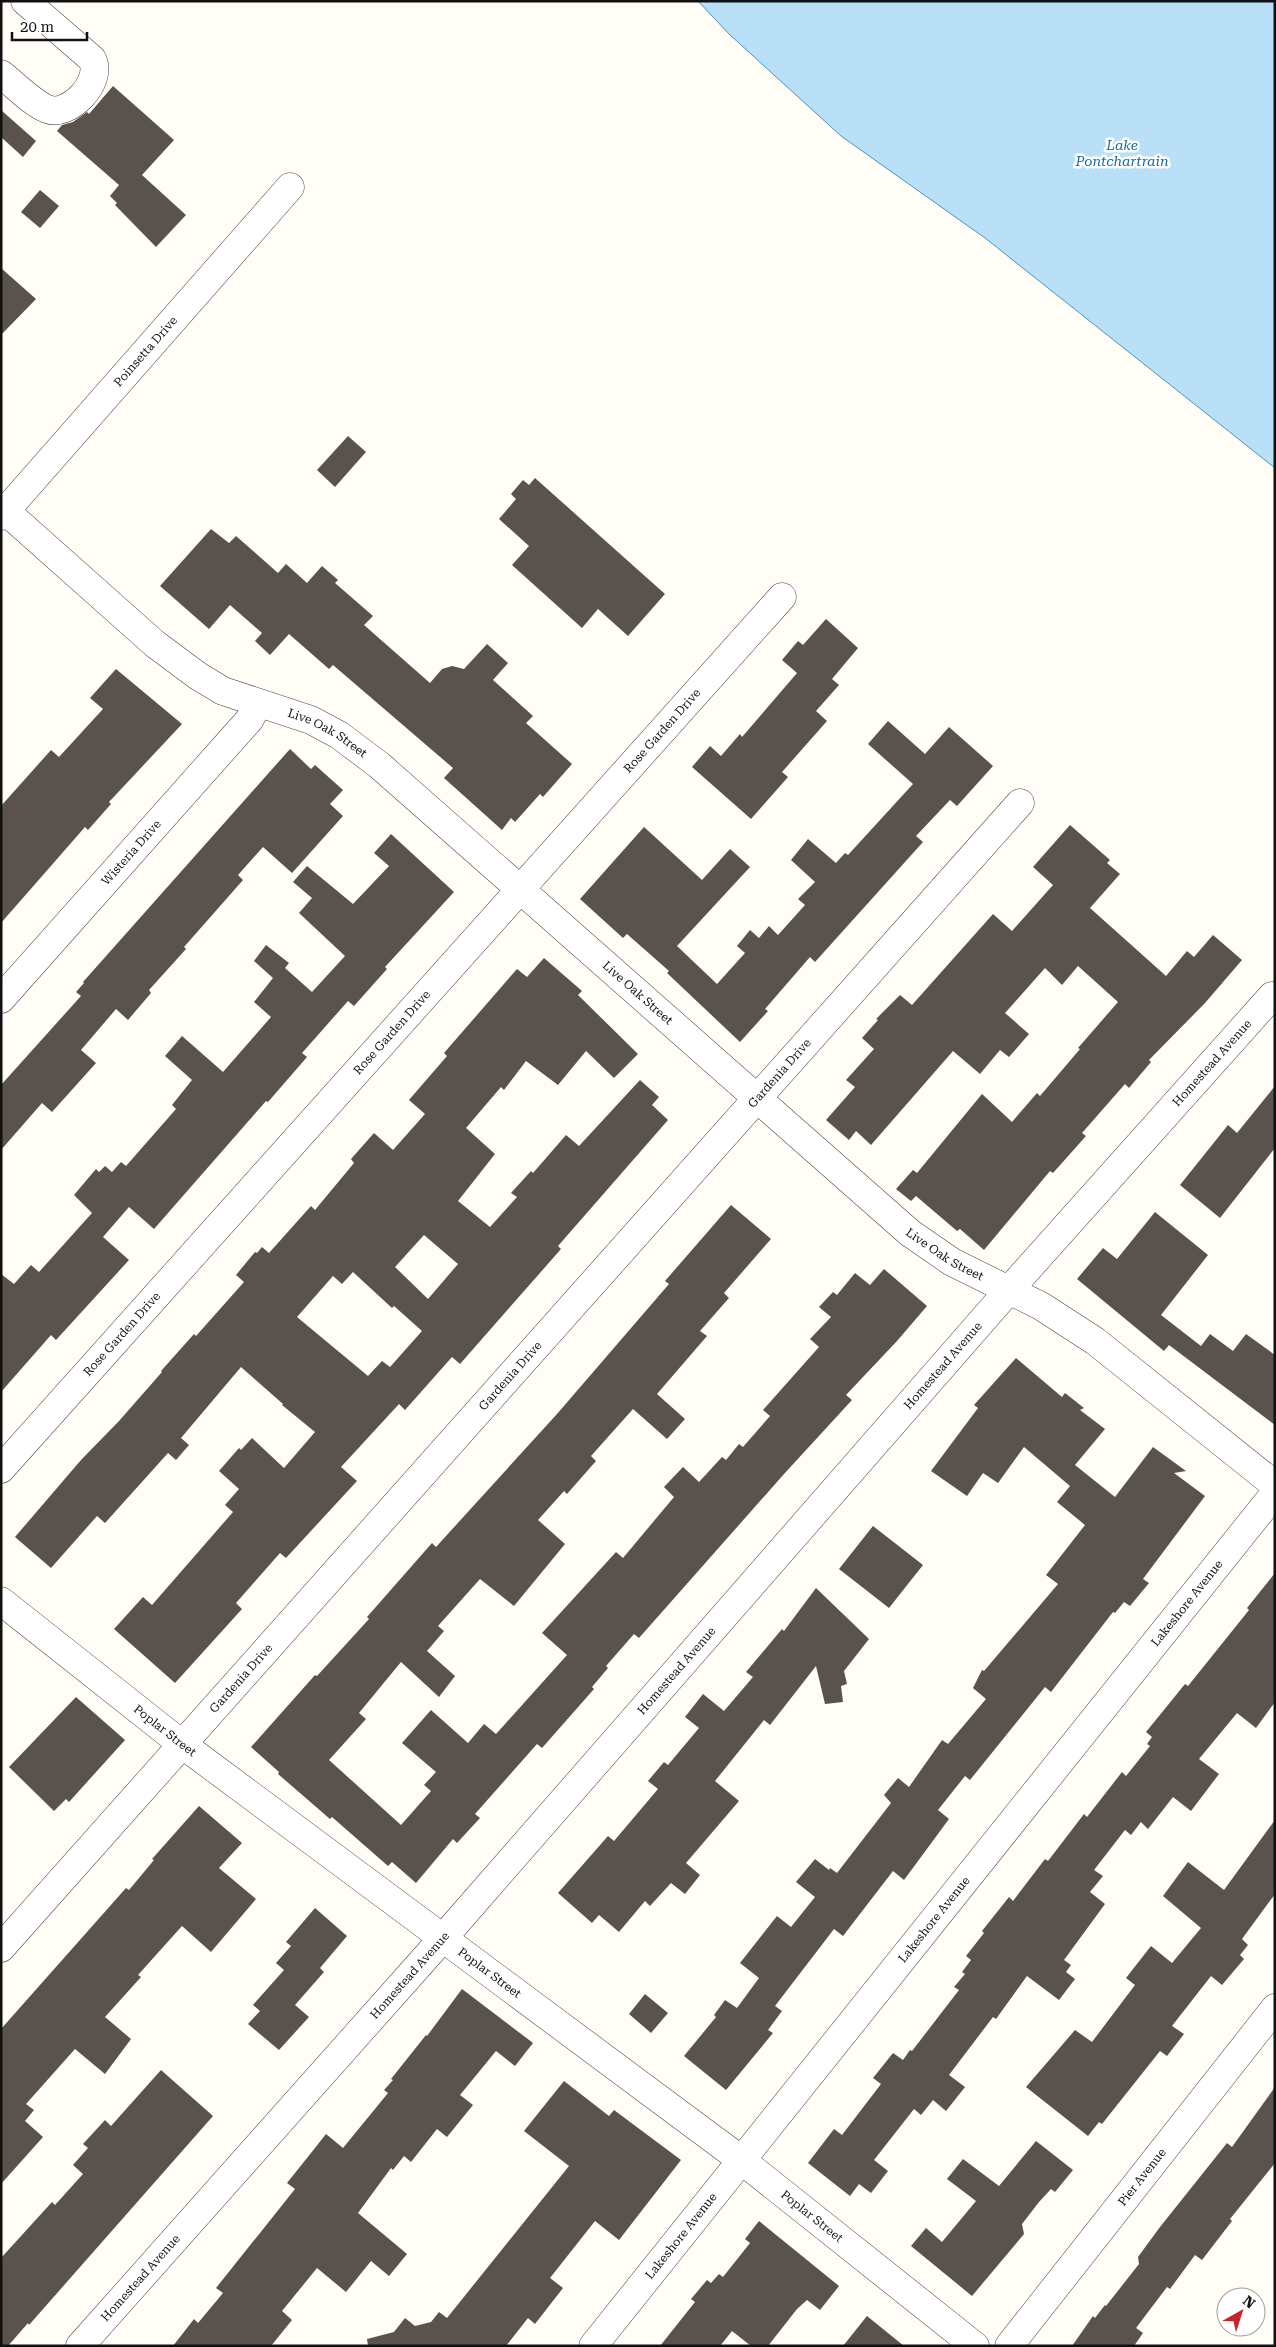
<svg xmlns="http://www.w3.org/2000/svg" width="1276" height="2347" font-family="'Roboto Serif',serif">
  <rect width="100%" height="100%" fill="#fffdf5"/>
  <path fill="#b9e0f7" stroke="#3f96cf" d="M 698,1 L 1275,1 L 1275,468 L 985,238 L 841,136 L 729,34 Z"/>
  <path fill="#5a524d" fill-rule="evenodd" d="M 113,86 L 174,140 L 142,175 L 186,215 L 156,247 L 115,205 L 117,203 L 110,196 L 119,185 L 57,131 L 62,125 L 73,122 L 87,112 L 89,114 Z
    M 1,110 L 36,141 L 23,157 L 1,137 Z
    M 40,190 L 59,206 L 40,228 L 21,212 Z
    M 1,268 L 36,299 L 1,335 Z
    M 348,436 L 366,452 L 335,487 L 317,470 Z
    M 535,478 L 665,594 L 628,636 L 598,609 L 582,628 L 512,565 L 529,546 L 499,519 L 516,499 L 511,494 L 523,480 L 529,485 Z
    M 211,529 L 229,543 L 236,536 L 278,573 L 286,564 L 307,583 L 322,566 L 338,580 L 335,583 L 373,616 L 364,625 L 430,683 L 442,669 L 452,666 L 464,669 L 487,644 L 508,663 L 493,680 L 533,716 L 526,723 L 572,764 L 543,797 L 540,794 L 515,822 L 511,818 L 502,830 L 444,778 L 453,768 L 333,665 L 329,669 L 289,634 L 270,655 L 255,641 L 262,633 L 230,605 L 209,629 L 160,586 Z
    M 826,619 L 858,648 L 832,679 L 839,685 L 816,711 L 827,721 L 782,772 L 788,777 L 751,819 L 692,767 L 710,746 L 721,756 L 740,734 L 742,737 L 797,673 L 782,660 L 798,641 L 803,645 Z
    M 116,669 L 182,724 L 109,802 L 111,804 L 88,830 L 85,827 L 1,923 L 1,806 L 51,750 L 59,757 L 103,709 L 90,698 Z
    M 888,721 L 925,754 L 949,727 L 993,766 L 957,806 L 950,800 L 916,836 L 923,842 L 815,962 L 810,957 L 765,1009 L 768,1011 L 740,1042 L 667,973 L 669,971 L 627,934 L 623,938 L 580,899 L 644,827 L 702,880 L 730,849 L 750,867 L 677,946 L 717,984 L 745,953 L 737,946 L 750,930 L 759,938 L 769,926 L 778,935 L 805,905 L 798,899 L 815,882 L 791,860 L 808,839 L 836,863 L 845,853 L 848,855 L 913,784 L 868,744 Z
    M 290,749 L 311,769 L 315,765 L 343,790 L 330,804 L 343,816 L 292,873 L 263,847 L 238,875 L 243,880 L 184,947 L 186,949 L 149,990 L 151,993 L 128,1020 L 116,1009 L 81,1050 L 96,1063 L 52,1112 L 42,1103 L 1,1150 L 1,1085 L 81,996 L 76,992 L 84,983 L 83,982 Z
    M 1070,825 L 1110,860 L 1107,863 L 1120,874 L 1090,908 L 1166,976 L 1187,951 L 1194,957 L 1213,935 L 1242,960 L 1205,1003 L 1149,1060 L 1151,1062 L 1129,1088 L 1125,1084 L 1082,1133 L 1086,1136 L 1053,1173 L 1050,1171 L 984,1250 L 960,1229 L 957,1231 L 916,1196 L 911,1201 L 896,1189 L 913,1170 L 917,1173 L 982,1094 L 1012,1122 L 1037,1093 L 1040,1096 L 1080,1049 L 1078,1048 L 1118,1002 L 1078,966 L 1062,985 L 1045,968 L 1005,1013 L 1029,1034 L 1009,1057 L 1000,1050 L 980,1074 L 953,1051 L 871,1145 L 856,1131 L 849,1140 L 826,1120 L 855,1087 L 846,1080 L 874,1049 L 862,1038 L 878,1020 L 876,1019 L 900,995 L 912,1005 L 993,914 L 1012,931 L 1053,885 L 1033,867 Z
    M 391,834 L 454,892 L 385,967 L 387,969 L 354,1006 L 348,1001 L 302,1053 L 307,1057 L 268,1102 L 266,1101 L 154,1229 L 129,1207 L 103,1237 L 129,1260 L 56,1340 L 51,1335 L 1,1392 L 1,1274 L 14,1284 L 31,1265 L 39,1272 L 92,1213 L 74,1195 L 96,1169 L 99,1172 L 105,1166 L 112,1172 L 121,1162 L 126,1166 L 176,1109 L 172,1105 L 192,1080 L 165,1056 L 182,1036 L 223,1072 L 271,1017 L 254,1002 L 273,978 L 254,961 L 266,945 L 289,963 L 285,968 L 312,992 L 345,956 L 299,913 L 312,898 L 293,882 L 307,866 L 353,904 L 389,866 L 374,853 Z
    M 544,958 L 582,991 L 578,995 L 638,1054 L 614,1078 L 586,1051 L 558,1085 L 526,1061 L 504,1090 L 501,1087 L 466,1128 L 495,1154 L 458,1201 L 490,1227 L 517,1197 L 511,1193 L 531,1171 L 533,1173 L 566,1135 L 579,1146 L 640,1080 L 659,1097 L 652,1105 L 668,1120 L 558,1246 L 561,1249 L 460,1364 L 452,1357 L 405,1410 L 399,1404 L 341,1467 L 357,1481 L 286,1558 L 280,1553 L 236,1603 L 242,1609 L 175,1683 L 114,1629 L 143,1597 L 152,1605 L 233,1512 L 225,1505 L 239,1489 L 219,1471 L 239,1448 L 241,1450 L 252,1438 L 284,1468 L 315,1432 L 282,1405 L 283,1404 L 241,1367 L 181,1438 L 189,1445 L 176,1460 L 168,1453 L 105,1523 L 97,1516 L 51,1568 L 15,1537 L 81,1460 L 119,1421 L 162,1372 L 161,1371 L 194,1334 L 196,1336 L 244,1282 L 236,1275 L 255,1252 L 257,1253 L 262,1247 L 269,1253 L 311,1206 L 315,1210 L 354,1163 L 351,1159 L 374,1133 L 393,1150 L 425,1114 L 409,1100 L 447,1056 L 444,1053 L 517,969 L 527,977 ZM 424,1235 L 458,1264 L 428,1299 L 395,1267 ZM 353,1272 L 392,1308 L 394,1306 L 422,1331 L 390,1367 L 382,1361 L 368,1376 L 297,1317 L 333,1276 L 342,1284 Z
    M 1275,1086 L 1275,1148 L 1220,1218 L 1180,1185 L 1228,1125 L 1237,1133 Z
    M 731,1205 L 771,1239 L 724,1293 L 729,1298 L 700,1331 L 707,1336 L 657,1394 L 685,1419 L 667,1439 L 633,1409 L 591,1456 L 596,1461 L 567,1494 L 564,1491 L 538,1520 L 565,1544 L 514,1606 L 480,1579 L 438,1626 L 444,1631 L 427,1651 L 455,1676 L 439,1697 L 401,1662 L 359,1713 L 366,1719 L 329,1760 L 401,1825 L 431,1791 L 424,1785 L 436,1772 L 402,1743 L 431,1710 L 468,1743 L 484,1724 L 496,1734 L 567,1655 L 542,1633 L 616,1552 L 623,1558 L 674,1497 L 664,1487 L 683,1467 L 699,1482 L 722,1457 L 726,1460 L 739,1444 L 743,1447 L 770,1416 L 763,1410 L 819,1347 L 810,1339 L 831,1317 L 819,1307 L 833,1292 L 837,1295 L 855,1273 L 870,1285 L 884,1269 L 927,1306 L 897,1341 L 846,1395 L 852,1400 L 784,1474 L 639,1638 L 634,1634 L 606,1666 L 608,1668 L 592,1687 L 594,1689 L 542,1748 L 537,1744 L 475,1814 L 480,1818 L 457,1843 L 453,1839 L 416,1883 L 392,1862 L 388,1866 L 332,1817 L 330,1819 L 278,1774 L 279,1772 L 251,1747 L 315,1675 L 317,1676 L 369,1619 L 367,1617 L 432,1543 L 436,1547 L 557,1414 L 669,1284 L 665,1281 Z
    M 1155,1212 L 1208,1255 L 1161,1315 L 1201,1346 L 1210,1334 L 1233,1351 L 1246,1334 L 1275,1355 L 1275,1425 L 1169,1345 L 1164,1351 L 1077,1279 L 1103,1248 L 1117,1259 Z
    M 1016,1358 L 1062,1397 L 1065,1393 L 1084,1408 L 1080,1410 L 1105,1429 L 1075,1465 L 1115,1497 L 1153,1447 L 1186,1471 L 1174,1473 L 1205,1496 L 1143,1579 L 1149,1583 L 1130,1606 L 1124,1602 L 1115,1613 L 1113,1612 L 1051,1692 L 1045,1687 L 970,1780 L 965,1776 L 938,1810 L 949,1819 L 904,1880 L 893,1871 L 843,1936 L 834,1929 L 775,2006 L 782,2011 L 768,2030 L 773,2033 L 726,2090 L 684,2056 L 716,2017 L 714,2015 L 725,2000 L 737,2008 L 759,1978 L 740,1963 L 777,1916 L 791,1927 L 815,1897 L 796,1882 L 815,1859 L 829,1870 L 830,1868 L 837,1873 L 891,1803 L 884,1795 L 898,1778 L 909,1787 L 942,1740 L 948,1744 L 986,1699 L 973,1688 L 982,1670 L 984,1671 L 1058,1584 L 1046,1575 L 1085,1525 L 1057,1502 L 1070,1486 L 1024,1447 L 998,1483 L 983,1473 L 967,1496 L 931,1471 L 978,1408 L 974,1405 Z
    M 873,1526 L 923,1565 L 889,1608 L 839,1569 Z
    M 1275,1573 L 1275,1702 L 1256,1728 L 1237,1713 L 1199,1759 L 1219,1774 L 1191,1811 L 1173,1797 L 1148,1829 L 1141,1822 L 1131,1835 L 1125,1830 L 1094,1870 L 1103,1876 L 1090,1892 L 1105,1904 L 1064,1960 L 1071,1965 L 1066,1972 L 1075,1979 L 1059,2000 L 1027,1976 L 996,2019 L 993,2017 L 949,2075 L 965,2087 L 946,2111 L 933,2100 L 921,2115 L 914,2109 L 874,2160 L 888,2171 L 871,2193 L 859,2184 L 850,2196 L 808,2163 L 834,2129 L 842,2135 L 881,2084 L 873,2078 L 893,2053 L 903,2060 L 910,2050 L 912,2051 L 959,1990 L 954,1987 L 965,1974 L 962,1972 L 971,1960 L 966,1956 L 984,1933 L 982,1931 L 1009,1897 L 1013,1901 L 1045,1859 L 1048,1861 L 1084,1814 L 1087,1817 L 1122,1772 L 1126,1776 L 1150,1746 L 1147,1744 L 1152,1737 L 1146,1732 L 1185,1684 L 1188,1686 L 1249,1610 L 1247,1608 Z
    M 816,1588 L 869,1639 L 844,1671 L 847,1684 L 841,1686 L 843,1702 L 825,1704 L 816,1666 L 770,1725 L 764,1720 L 715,1781 L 739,1801 L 686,1863 L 700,1875 L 685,1894 L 671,1883 L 650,1906 L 645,1901 L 619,1932 L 599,1915 L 592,1923 L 558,1893 L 608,1836 L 614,1841 L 658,1789 L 648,1781 L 664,1762 L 668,1765 L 699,1728 L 685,1717 L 703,1694 L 724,1711 L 753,1677 L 746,1672 L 782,1629 L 784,1631 Z
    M 76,1697 L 125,1740 L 69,1802 L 66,1799 L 54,1811 L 9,1767 Z
    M 199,1806 L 242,1843 L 219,1868 L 256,1899 L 211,1952 L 182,1926 L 138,1975 L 141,1977 L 105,2017 L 131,2039 L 105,2074 L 75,2049 L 26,2104 L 34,2110 L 25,2121 L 43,2137 L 1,2184 L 1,2029 L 126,1888 L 129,1890 L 154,1860 L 152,1859 Z
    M 1275,1820 L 1275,1894 L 1242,1939 L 1248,1945 L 1240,1955 L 1244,1959 L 1222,1985 L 1211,1976 L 1172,2026 L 1184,2034 L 1167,2056 L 1160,2051 L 1102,2124 L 1099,2122 L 1088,2136 L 1026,2087 L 1075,2030 L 1092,2042 L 1135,1985 L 1126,1978 L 1151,1946 L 1172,1963 L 1201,1928 L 1163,1896 L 1188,1862 L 1224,1890 Z
    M 315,1908 L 347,1936 L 320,1968 L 324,1972 L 295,2005 L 309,2017 L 279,2050 L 248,2024 L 260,2011 L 253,2005 L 284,1970 L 276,1963 L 291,1946 L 286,1942 Z
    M 462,1989 L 533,2043 L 515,2066 L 496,2051 L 460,2095 L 473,2105 L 447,2137 L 437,2129 L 411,2162 L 404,2156 L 393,2170 L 391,2168 L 358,2213 L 407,2254 L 389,2276 L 371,2261 L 346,2292 L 317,2268 L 282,2311 L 292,2320 L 271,2346 L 173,2346 L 194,2319 L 198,2323 L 223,2293 L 216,2288 L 295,2189 L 287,2183 L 311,2153 L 326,2134 L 343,2148 L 388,2093 L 384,2090 L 393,2080 L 391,2079 L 426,2035 L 427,2036 Z
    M 645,1994 L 668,2013 L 651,2033 L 629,2014 Z
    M 161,2070 L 213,2116 L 29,2325 L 28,2323 L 8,2346 L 1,2346 L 1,2258 L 52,2202 L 55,2205 L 83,2174 L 73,2165 L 88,2148 L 83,2144 L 105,2120 L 111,2126 Z
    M 564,2081 L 609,2116 L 614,2110 L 681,2160 L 619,2240 L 595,2221 L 550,2278 L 563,2288 L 535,2324 L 528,2318 L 506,2346 L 368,2346 L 367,2339 L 394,2332 L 405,2318 L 415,2326 L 431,2322 L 439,2312 L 447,2318 L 569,2166 L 524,2131 Z
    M 1275,2087 L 1275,2163 L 1230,2219 L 1232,2221 L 1202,2260 L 1195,2255 L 1170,2289 L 1167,2287 L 1136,2328 L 1143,2333 L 1134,2346 L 1072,2346 L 1093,2316 L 1095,2318 L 1105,2305 L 1106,2306 L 1139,2264 L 1138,2257 L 1160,2227 L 1227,2143 L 1232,2147 Z
    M 1036,2141 L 1073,2170 L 1055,2192 L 1051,2189 L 1039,2202 L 1022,2224 L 1024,2234 L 972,2296 L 911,2246 L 926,2228 L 942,2242 L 976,2201 L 947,2179 L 963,2159 L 999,2186 Z
    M 759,2221 L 839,2286 L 820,2310 L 807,2300 L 797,2309 L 768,2346 L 751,2346 L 732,2331 L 720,2346 L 660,2346 L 695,2302 L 691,2299 L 707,2280 L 711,2283 L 719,2274 L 723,2277 L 750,2243 L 745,2239 Z
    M 867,2316 L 904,2346 L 843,2346 Z"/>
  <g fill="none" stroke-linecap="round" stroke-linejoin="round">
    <defs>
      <g id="minor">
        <path d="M 1,74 C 15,85 31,102 47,109 C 69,118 104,81 92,59 L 25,1"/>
        <path id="s1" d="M 1,507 L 155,644 L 198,676 L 223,691 L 311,720 L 339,735 L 379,765 L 910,1233 L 952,1262 L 1041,1306 L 1095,1341 L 1275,1485"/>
        <path id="s2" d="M 1,516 L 290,187"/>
        <path id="s3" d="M 1,999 L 250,719 L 257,704"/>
        <path id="s4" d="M 1,1469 L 782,597"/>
        <path id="s5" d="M 1,1601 L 183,1745 L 740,2159 L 975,2346"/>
        <path id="s6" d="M 1,1948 L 1020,803"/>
        <path id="s7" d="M 80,2346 L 443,1938 L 1009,1290 L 1272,996"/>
        <path id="s8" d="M 593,2346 L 1275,1493"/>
        <path id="s9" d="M 1009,2346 L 1275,2008"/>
      </g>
    </defs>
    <use href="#minor" stroke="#444" stroke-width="29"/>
    <use href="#minor" stroke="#fff" stroke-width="28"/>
  </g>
  <g text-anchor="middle" stroke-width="5" stroke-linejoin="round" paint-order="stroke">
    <g font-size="12" fill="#111" stroke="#fff">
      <text dy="4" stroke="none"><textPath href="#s2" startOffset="219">Poinsetta Drive</textPath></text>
      <text dy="4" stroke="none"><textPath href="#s4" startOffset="991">Rose Garden Drive</textPath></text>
      <text dy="4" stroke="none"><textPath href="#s1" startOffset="402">Live Oak Street</textPath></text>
      <text dy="4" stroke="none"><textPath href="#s3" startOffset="196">Wisteria Drive</textPath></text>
      <text dy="4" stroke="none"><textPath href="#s1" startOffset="808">Live Oak Street</textPath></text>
      <text dy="4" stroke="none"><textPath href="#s4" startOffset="586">Rose Garden Drive</textPath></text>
      <text dy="4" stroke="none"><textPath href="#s7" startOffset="1711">Homestead Avenue</textPath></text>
      <text dy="4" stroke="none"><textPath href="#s6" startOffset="1171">Gardenia Drive</textPath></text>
      <text dy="4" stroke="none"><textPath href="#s1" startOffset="1212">Live Oak Street</textPath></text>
      <text dy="4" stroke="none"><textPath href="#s4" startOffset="181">Rose Garden Drive</textPath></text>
      <text dy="4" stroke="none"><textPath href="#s7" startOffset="1306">Homestead Avenue</textPath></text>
      <text dy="4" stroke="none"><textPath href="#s6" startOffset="766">Gardenia Drive</textPath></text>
      <text dy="4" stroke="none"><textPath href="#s8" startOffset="951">Lakeshore Avenue</textPath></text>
      <text dy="4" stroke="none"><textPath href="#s7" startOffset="901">Homestead Avenue</textPath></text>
      <text dy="4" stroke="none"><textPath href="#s6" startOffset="361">Gardenia Drive</textPath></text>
      <text dy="4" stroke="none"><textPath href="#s5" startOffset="209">Poplar Street</textPath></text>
      <text dy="4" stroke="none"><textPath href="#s8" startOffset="546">Lakeshore Avenue</textPath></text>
      <text dy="4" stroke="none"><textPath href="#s5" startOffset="614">Poplar Street</textPath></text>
      <text dy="4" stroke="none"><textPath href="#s7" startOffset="496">Homestead Avenue</textPath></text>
      <text dy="4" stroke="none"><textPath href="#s9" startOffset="215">Pier Avenue</textPath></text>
      <text dy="4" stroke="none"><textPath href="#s5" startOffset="1018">Poplar Street</textPath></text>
      <text dy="4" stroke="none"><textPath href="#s8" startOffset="141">Lakeshore Avenue</textPath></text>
      <text dy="4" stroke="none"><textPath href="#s7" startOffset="91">Homestead Avenue</textPath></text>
    </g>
    <g font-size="14" font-style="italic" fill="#1768a6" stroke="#fff">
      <text x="1122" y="150">Lake<tspan x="1122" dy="16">Pontchartrain</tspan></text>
    </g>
  </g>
  <rect width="1276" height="2347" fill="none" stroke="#111111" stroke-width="5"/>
  <g transform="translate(1241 2312) rotate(39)"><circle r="24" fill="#ffffff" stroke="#a0a0a0"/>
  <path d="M0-4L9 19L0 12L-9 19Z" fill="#c4262e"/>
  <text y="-8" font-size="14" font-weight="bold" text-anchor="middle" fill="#111111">N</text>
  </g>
  <path d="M12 32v8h75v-8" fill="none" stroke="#111111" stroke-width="2.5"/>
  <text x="20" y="32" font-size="15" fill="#111111" stroke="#ffffff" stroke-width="4" paint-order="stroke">20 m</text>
</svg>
